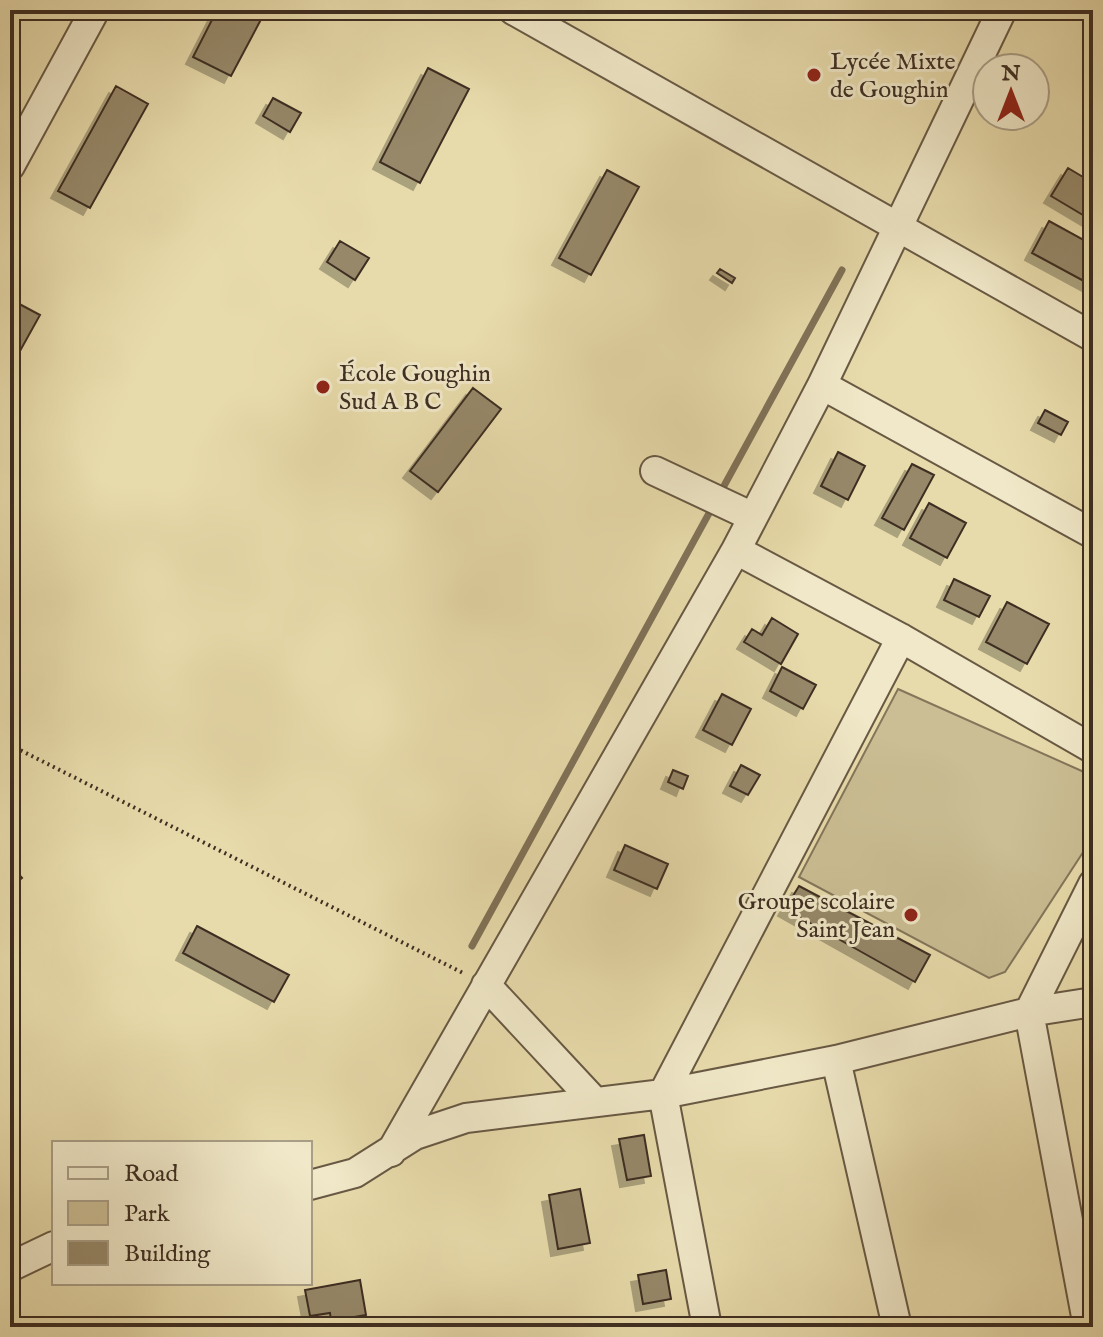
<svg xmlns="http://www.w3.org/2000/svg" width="1103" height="1337" font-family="'IM FELL English',serif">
  <defs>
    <filter id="shadow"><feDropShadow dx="-7" dy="7" stdDeviation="0" flood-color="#0004"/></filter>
  </defs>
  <rect width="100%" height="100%" fill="#e8dbab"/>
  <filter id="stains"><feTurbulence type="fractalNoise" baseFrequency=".0025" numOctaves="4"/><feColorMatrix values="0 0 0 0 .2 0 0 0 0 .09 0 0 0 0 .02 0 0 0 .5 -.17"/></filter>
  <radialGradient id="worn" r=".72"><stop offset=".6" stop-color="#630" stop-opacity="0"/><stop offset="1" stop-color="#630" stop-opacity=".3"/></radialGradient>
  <path fill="#cbbe94" stroke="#84765b" stroke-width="2" d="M 898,689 L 1093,776 L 1093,837 L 1005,972 L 989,978 L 799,877 Z"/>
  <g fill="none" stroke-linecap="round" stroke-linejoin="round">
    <path stroke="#817258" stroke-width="7" d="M 719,495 L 842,270
      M 472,946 L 713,506"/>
  </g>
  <path fill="#968869" stroke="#3e2e22" stroke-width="2" filter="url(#shadow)" d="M 217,10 L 266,10 L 231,76 L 193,57 Z
    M 428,68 L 469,89 L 420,183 L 380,162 Z
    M 116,86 L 148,104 L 90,208 L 58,191 Z
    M 273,98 L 301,113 L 290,132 L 263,116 Z
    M 1068,168 L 1093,183 L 1093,221 L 1051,196 Z
    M 607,170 L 639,187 L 591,275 L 559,258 Z
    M 1049,221 L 1093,245 L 1093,286 L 1032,253 Z
    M 340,241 L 369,258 L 355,280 L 327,262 Z
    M 720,269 L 735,278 L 732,283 L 717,273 Z
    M 10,299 L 40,315 L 10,369 Z
    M 473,388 L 501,409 L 438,492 L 410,471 Z
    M 1045,410 L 1068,422 L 1061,435 L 1038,423 Z
    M 838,452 L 865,466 L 848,500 L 821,486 Z
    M 912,464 L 934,475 L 904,530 L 882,518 Z
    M 929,503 L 966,523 L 947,558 L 910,538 Z
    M 954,579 L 990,596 L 979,617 L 944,600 Z
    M 1007,602 L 1049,624 L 1027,664 L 986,642 Z
    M 772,618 L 798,634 L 781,664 L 744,642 L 752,629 L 762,635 Z
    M 782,667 L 816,685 L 803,709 L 770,691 Z
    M 722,694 L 751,709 L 732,745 L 703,730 Z
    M 741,765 L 760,775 L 748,795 L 730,786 Z
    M 673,770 L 688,776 L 683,789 L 668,782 Z
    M 625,845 L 668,864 L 657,889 L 614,870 Z
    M 10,864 L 22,878 L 10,888 Z
    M 799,886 L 930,955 L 915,982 L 785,909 Z
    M 197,926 L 289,975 L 274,1002 L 183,953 Z
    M 644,1135 L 651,1176 L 627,1180 L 619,1139 Z
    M 580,1189 L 590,1243 L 558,1249 L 549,1195 Z
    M 666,1270 L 671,1299 L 643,1304 L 638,1275 Z
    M 360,1280 L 366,1315 L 331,1321 L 330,1313 L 310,1316 L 305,1290 Z"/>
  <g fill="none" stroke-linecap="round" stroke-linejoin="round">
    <defs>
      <path id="minor" d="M 513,10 L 1093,337
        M 10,166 L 95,10
        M 822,385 L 1093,534
        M 655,471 L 753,517
        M 736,550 L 901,638 L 1093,749
        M 486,985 L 595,1102
        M 836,1060 L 897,1327
        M 391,1152 L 736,550 L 822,385 L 1002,10
        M 310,1185 L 355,1173 L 415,1135 L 466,1118 L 663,1094 L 836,1060 L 1029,1012 L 1093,1002
        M 10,1267 L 54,1246
        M 707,1327 L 663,1094 L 901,638
        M 1088,1327 L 1029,1012 L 1093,884"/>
    </defs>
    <use href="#minor" stroke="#685944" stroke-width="32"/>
    <path stroke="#3e2e22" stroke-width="4" stroke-dasharray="2 4" stroke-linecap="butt" d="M 10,745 L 465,974"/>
    <use href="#minor" stroke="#f0e8c8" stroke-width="28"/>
  </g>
  <g fill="#8f2418" stroke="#f0e8c8" stroke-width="3">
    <circle cx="814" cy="75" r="8"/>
    <circle cx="323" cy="387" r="8"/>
    <circle cx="911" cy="915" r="8"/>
  </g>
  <g text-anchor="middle" stroke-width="6" stroke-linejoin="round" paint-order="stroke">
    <g font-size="24" fill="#3e2e22" stroke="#f0e8c8" text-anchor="start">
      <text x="830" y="69">Lycée Mixte<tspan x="830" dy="28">de Goughin</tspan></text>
      <text x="339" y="381">École Goughin<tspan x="339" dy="28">Sud A B C</tspan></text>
      <text x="895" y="909" text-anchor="end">Groupe scolaire<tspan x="895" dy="28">Saint Jean</tspan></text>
    </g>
  </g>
  <rect width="1103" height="1337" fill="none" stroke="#e8dbab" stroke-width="40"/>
  <rect x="12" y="12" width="1079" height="1313" fill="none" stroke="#3e2e22" stroke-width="4"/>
  <rect x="20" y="20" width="1063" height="1297" fill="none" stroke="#3e2e22" stroke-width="2"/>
  <rect x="52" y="1141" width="260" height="144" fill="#f0e8c8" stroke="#a99e86" stroke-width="2"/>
  <rect x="68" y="1167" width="40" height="12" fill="#f0e8c8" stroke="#a99e86" stroke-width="2"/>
  <text x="124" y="1181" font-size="24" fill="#3e2e22">Road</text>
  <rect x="68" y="1201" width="40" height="24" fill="#cbbe94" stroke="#a99e86" stroke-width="2"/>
  <text x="124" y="1221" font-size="24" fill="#3e2e22">Park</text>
  <rect x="68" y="1241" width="40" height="24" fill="#968869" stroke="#a99e86" stroke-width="2"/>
  <text x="124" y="1261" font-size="24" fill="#3e2e22">Building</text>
  <g transform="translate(1011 92)"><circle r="38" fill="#f0e8c8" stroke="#a99e86" stroke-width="2"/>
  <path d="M0-6L14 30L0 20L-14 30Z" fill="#8f2418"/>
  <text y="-12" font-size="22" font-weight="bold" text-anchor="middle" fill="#3e2e22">N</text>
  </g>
  <rect width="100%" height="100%" filter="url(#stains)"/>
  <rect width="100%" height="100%" fill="url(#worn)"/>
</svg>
